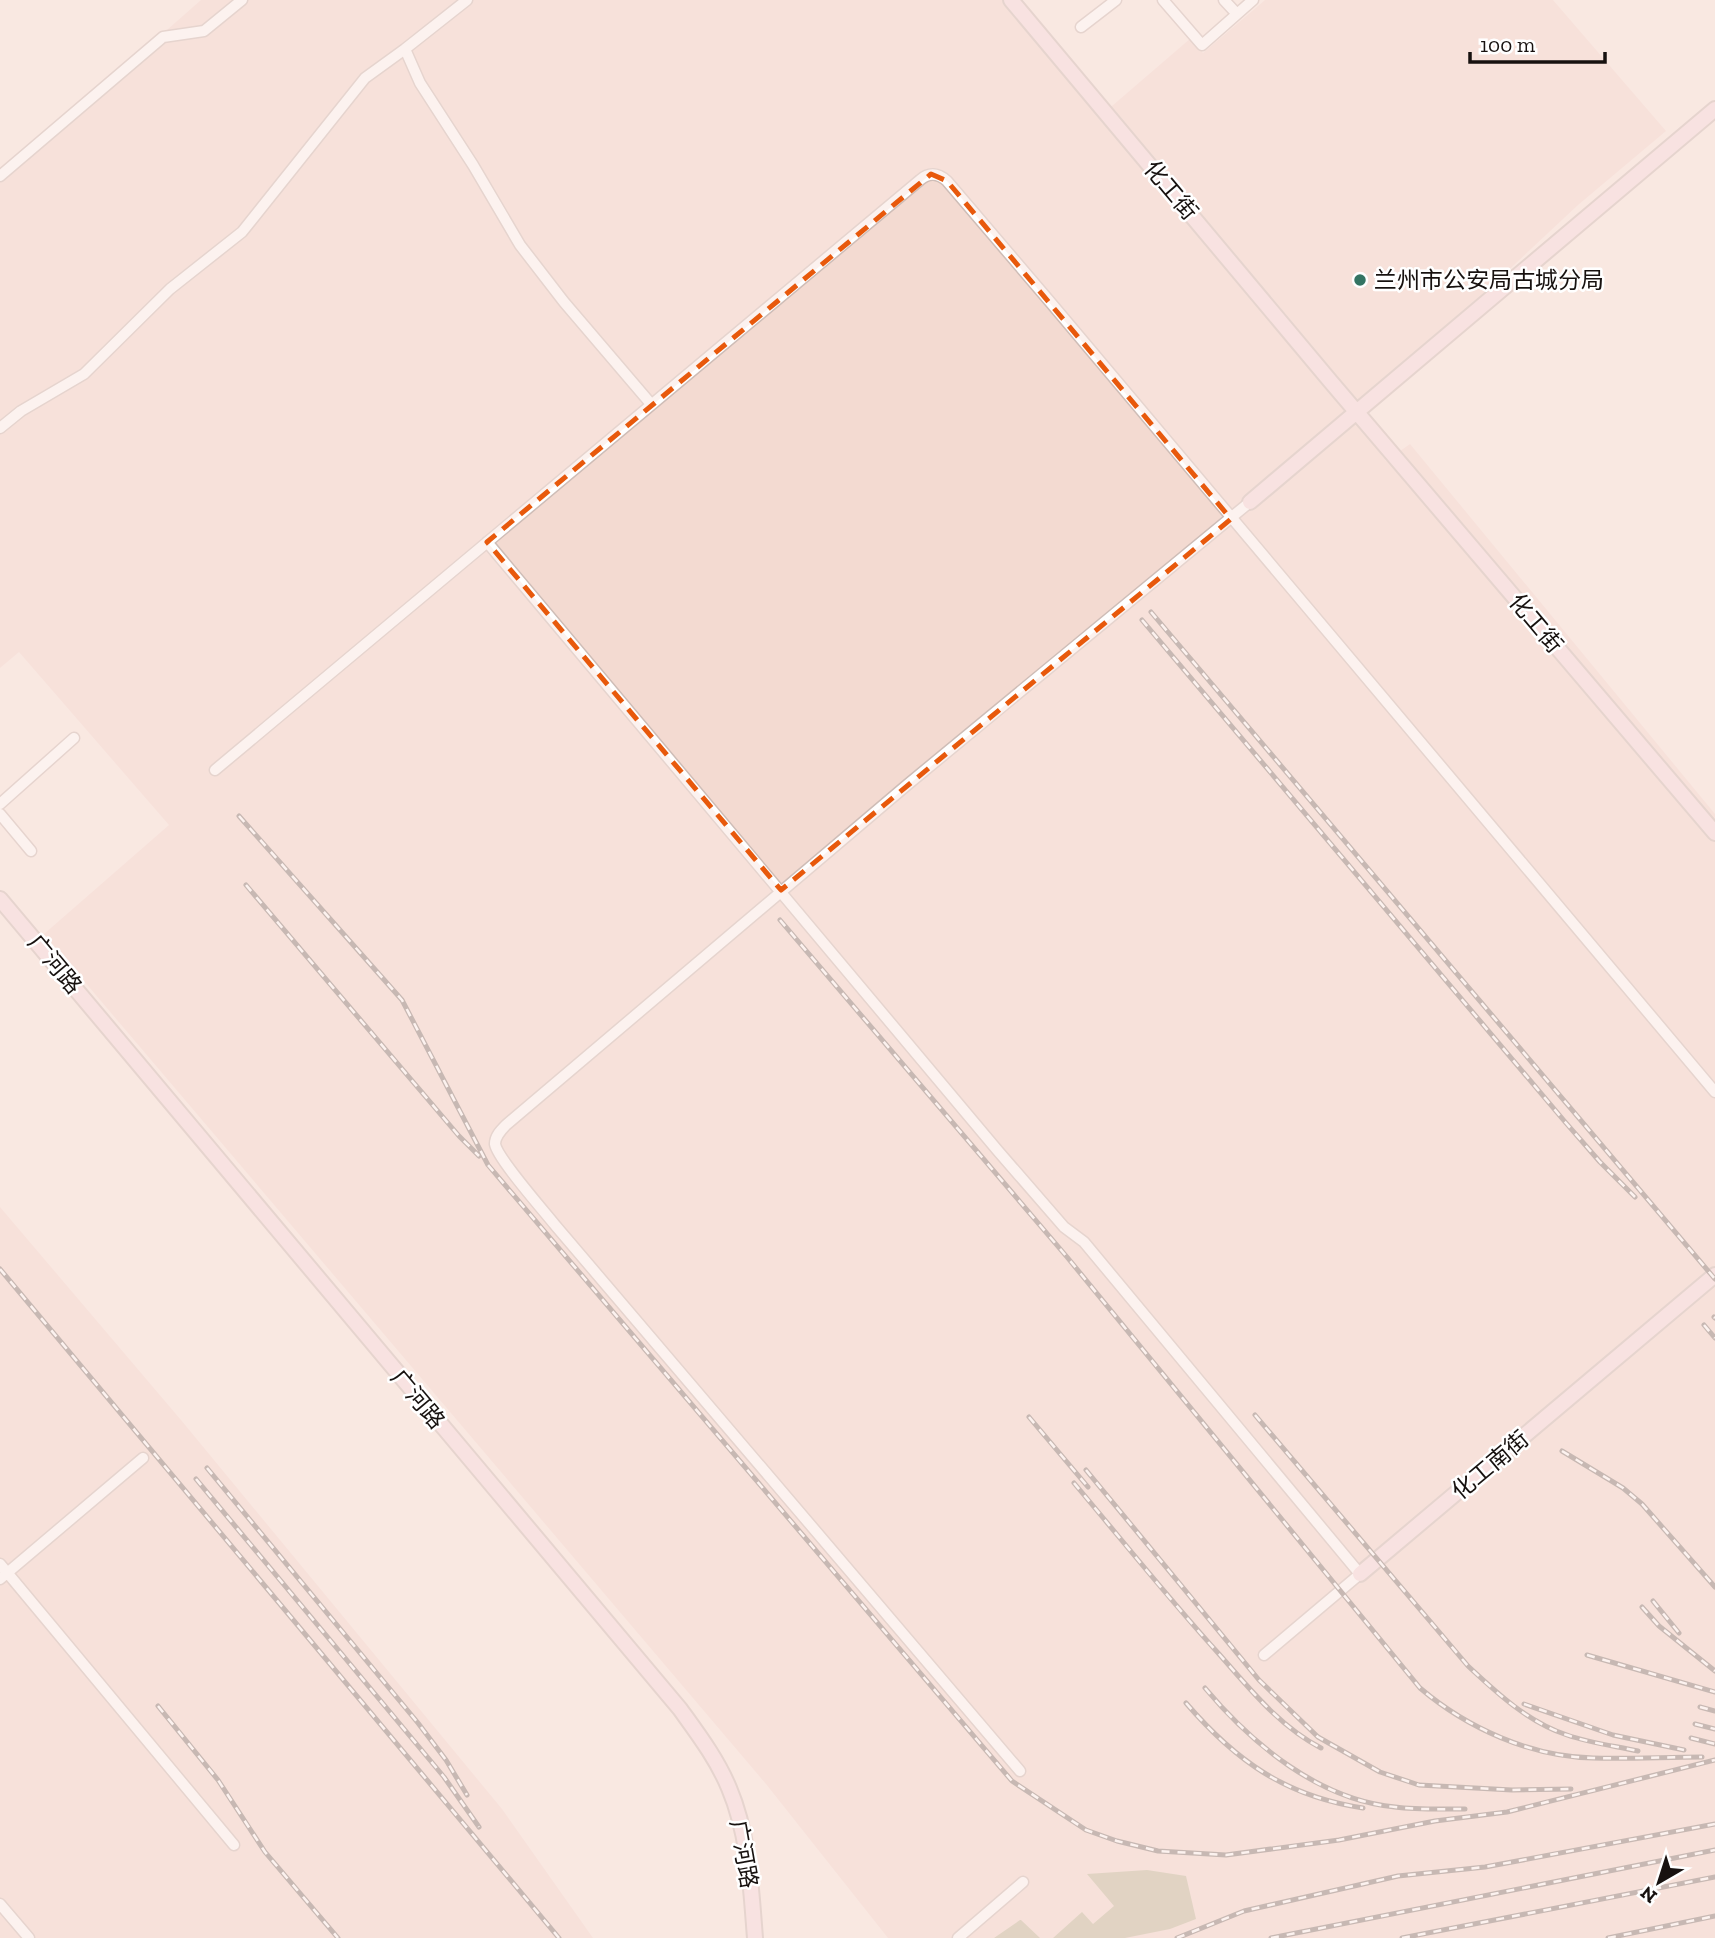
<svg xmlns="http://www.w3.org/2000/svg" width="1715" height="1938" font-family="'Zilla Slab','Noto Sans SC',serif">
  <rect width="100%" height="100%" fill="#f9e8e1"/>
  <path fill="#f3dad1" d="M 201,0 L 1010,0 L 1105,112 L 1191,38 L 1203,53 L 1265,0 L 1553,0 L 1666,131 L 1578,205 L 1357,412 L 1343,402 L 1386,461 L 1410,444 L 1715,814 L 1715,1938 L 888,1938 L 766,1784 L 44,934 L 169,825 L 19,652 L 0,668 L 0,177 Z
    M 0,1207 L 181,1420 L 502,1809 L 593,1938 L 0,1938 Z"/>
  <path fill="#c3bb9e" d="M 1147,1870 L 1186,1876 L 1196,1919 L 1170,1929 L 1125,1938 L 1053,1938 L 1082,1912 L 1093,1924 L 1114,1906 L 1087,1874 Z
    M 1021,1920 L 1040,1938 L 994,1938 L 1020,1920 Z"/>
  <g fill="none" stroke-linecap="round" stroke-linejoin="round">
    <defs>
      <path id="street" d="M 467,0 L 405,49 L 420,83 L 473,165 L 520,245 L 564,302 L 651,404
        M 1163,0 L 1202,45 L 1253,0
        M 1224,0 L 1237,14
        M 1081,27 L 1116,0
        M 0,176 L 163,37 L 204,31 L 242,0
        M 0,428 L 21,411 L 84,374 L 170,289 L 242,232 L 365,78 L 405,49
        M 487,542 L 998,1151 L 1064,1227 L 1084,1242 L 1360,1574 L 1264,1655
        M 215,770 L 920,180 C 929,172 938,173 947,181 L 1051,303 L 1715,1092
        M 0,804 L 74,738
        M 0,814 L 31,851
        M 0,1564 L 234,1845
        M 0,1579 L 143,1458
        M 1020,1771 L 555,1225 C 544,1211 497,1158 495,1144 C 495,1136 501,1130 506,1125 L 907,785 L 1250,502
        M 0,1904 L 29,1938
        M 958,1938 L 1023,1882"/>
      <path id="secondary" d="M 1011,0 L 1331,382 L 1715,833
        M 1250,502 L 1715,109
        M 0,899 L 680,1709 C 698,1734 717,1759 729,1788 C 749,1835 751,1888 755,1938
        M 1360,1574 L 1715,1275"/>
    </defs>
    <use href="#street" stroke="#cebdb7" stroke-width="13"/>
    <use href="#secondary" stroke="#cebdb7" stroke-width="18"/>
    <use href="#street" stroke="#fff" stroke-width="10"/>
    <use href="#secondary" stroke="#f7dcdf" stroke-width="14"/>
    <defs>
      <path id="rail" d="M 1151,612 L 1715,1279
        M 1142,620 L 1566,1123 L 1600,1162 L 1635,1197
        M 239,816 L 402,1000 L 488,1165 L 1012,1781 L 1086,1830 L 1117,1841 L 1158,1851 L 1226,1855 L 1339,1840 L 1435,1821 L 1507,1812 L 1715,1760
        M 246,885 L 459,1136 L 479,1156
        M 780,920 L 1067,1257 L 1420,1688 C 1467,1728 1531,1757 1593,1758 C 1629,1759 1666,1757 1702,1757
        M 0,1269 L 559,1938
        M 1714,1317 L 1715,1318
        M 1704,1325 L 1715,1338
        M 1255,1415 L 1468,1666 C 1498,1694 1528,1722 1567,1735 C 1590,1743 1615,1746 1638,1751
        M 1029,1417 L 1088,1487
        M 1562,1451 L 1623,1488 L 1642,1504 L 1715,1587
        M 207,1468 L 418,1723 L 446,1760 L 467,1795
        M 1086,1470 L 1259,1680 L 1318,1737 L 1380,1772 L 1419,1785 L 1512,1790 L 1571,1789
        M 196,1479 L 444,1777 L 479,1827
        M 1074,1483 C 1122,1540 1169,1599 1219,1654 C 1250,1689 1279,1726 1321,1748
        M 1653,1601 L 1679,1633
        M 1642,1607 L 1659,1626 L 1715,1671
        M 1587,1655 L 1715,1692
        M 1205,1688 C 1252,1744 1319,1800 1395,1807 C 1418,1810 1442,1809 1465,1809
        M 1186,1703 C 1236,1761 1285,1796 1363,1808
        M 1524,1704 L 1613,1735 L 1684,1750
        M 158,1706 L 218,1780 L 265,1852 L 338,1938
        M 1700,1707 L 1715,1711
        M 1695,1724 L 1715,1729
        M 1691,1738 L 1715,1744
        M 1177,1938 L 1244,1911 L 1398,1876 L 1485,1867 L 1715,1824
        M 1271,1938 L 1715,1850
        M 1402,1938 L 1715,1877
        M 1608,1938 L 1715,1916"/>
    </defs>
    <use href="#rail" stroke="#8b7f7a" stroke-width="5"/>
    <use href="#rail" stroke="#fff" stroke-width="2.5" stroke-dasharray="8" stroke-linecap="butt"/>
  </g>
  <path d="M0 0H1715V1938H0ZM 931,174 L 947,181 L 1231,519 L 781,890 L 487,542 Z" fill="#f9e8e1" fill-opacity=".55" fill-rule="evenodd"/>
  <path fill="none" stroke="#e8590c" stroke-width="5" stroke-dasharray="14 9" stroke-linejoin="round" d="M 931,174 L 947,181 L 1231,519 L 781,890 L 487,542 Z"/>
  <circle fill="#347463" stroke="#fff" stroke-width="2.5" cx="1360" cy="280" r="7"/>
  <g text-anchor="middle" stroke-width="5" stroke-linejoin="round" paint-order="stroke">
    <g font-size="23" fill="#17110f" stroke="#fff">
      <text transform="translate(1171 190) rotate(50)" y="8">化工街</text>
      <text transform="translate(1536 623) rotate(50)" y="8">化工街</text>
      <text transform="translate(55 964) rotate(50)" y="8">广河路</text>
      <text transform="translate(418 1399) rotate(50)" y="8">广河路</text>
      <text transform="translate(1490 1465) rotate(-40)" y="8">化工南街</text>
      <text transform="translate(744 1854) rotate(80)" y="8">广河路</text>
    </g>
    <g font-size="23" fill="#17110f" stroke="#fff" text-anchor="start">
      <text x="1374" y="288">兰州市公安局古城分局</text>
    </g>
  </g>
  <g transform="translate(1659 1882) rotate(219)" stroke="#ffffff" stroke-width="5" paint-order="stroke">
  <path d="M0-5L12 26L0 18L-12 26Z" fill="#17110f"/>
  <text y="-10" font-size="19" font-weight="bold" text-anchor="middle" fill="#17110f">N</text>
  </g>
  <path d="M1470 52v10h135v-10" fill="none" stroke="#17110f" stroke-width="3.5"/>
  <text x="1480" y="52" font-size="21" fill="#17110f" stroke="#ffffff" stroke-width="5" paint-order="stroke">100 m</text>
</svg>
